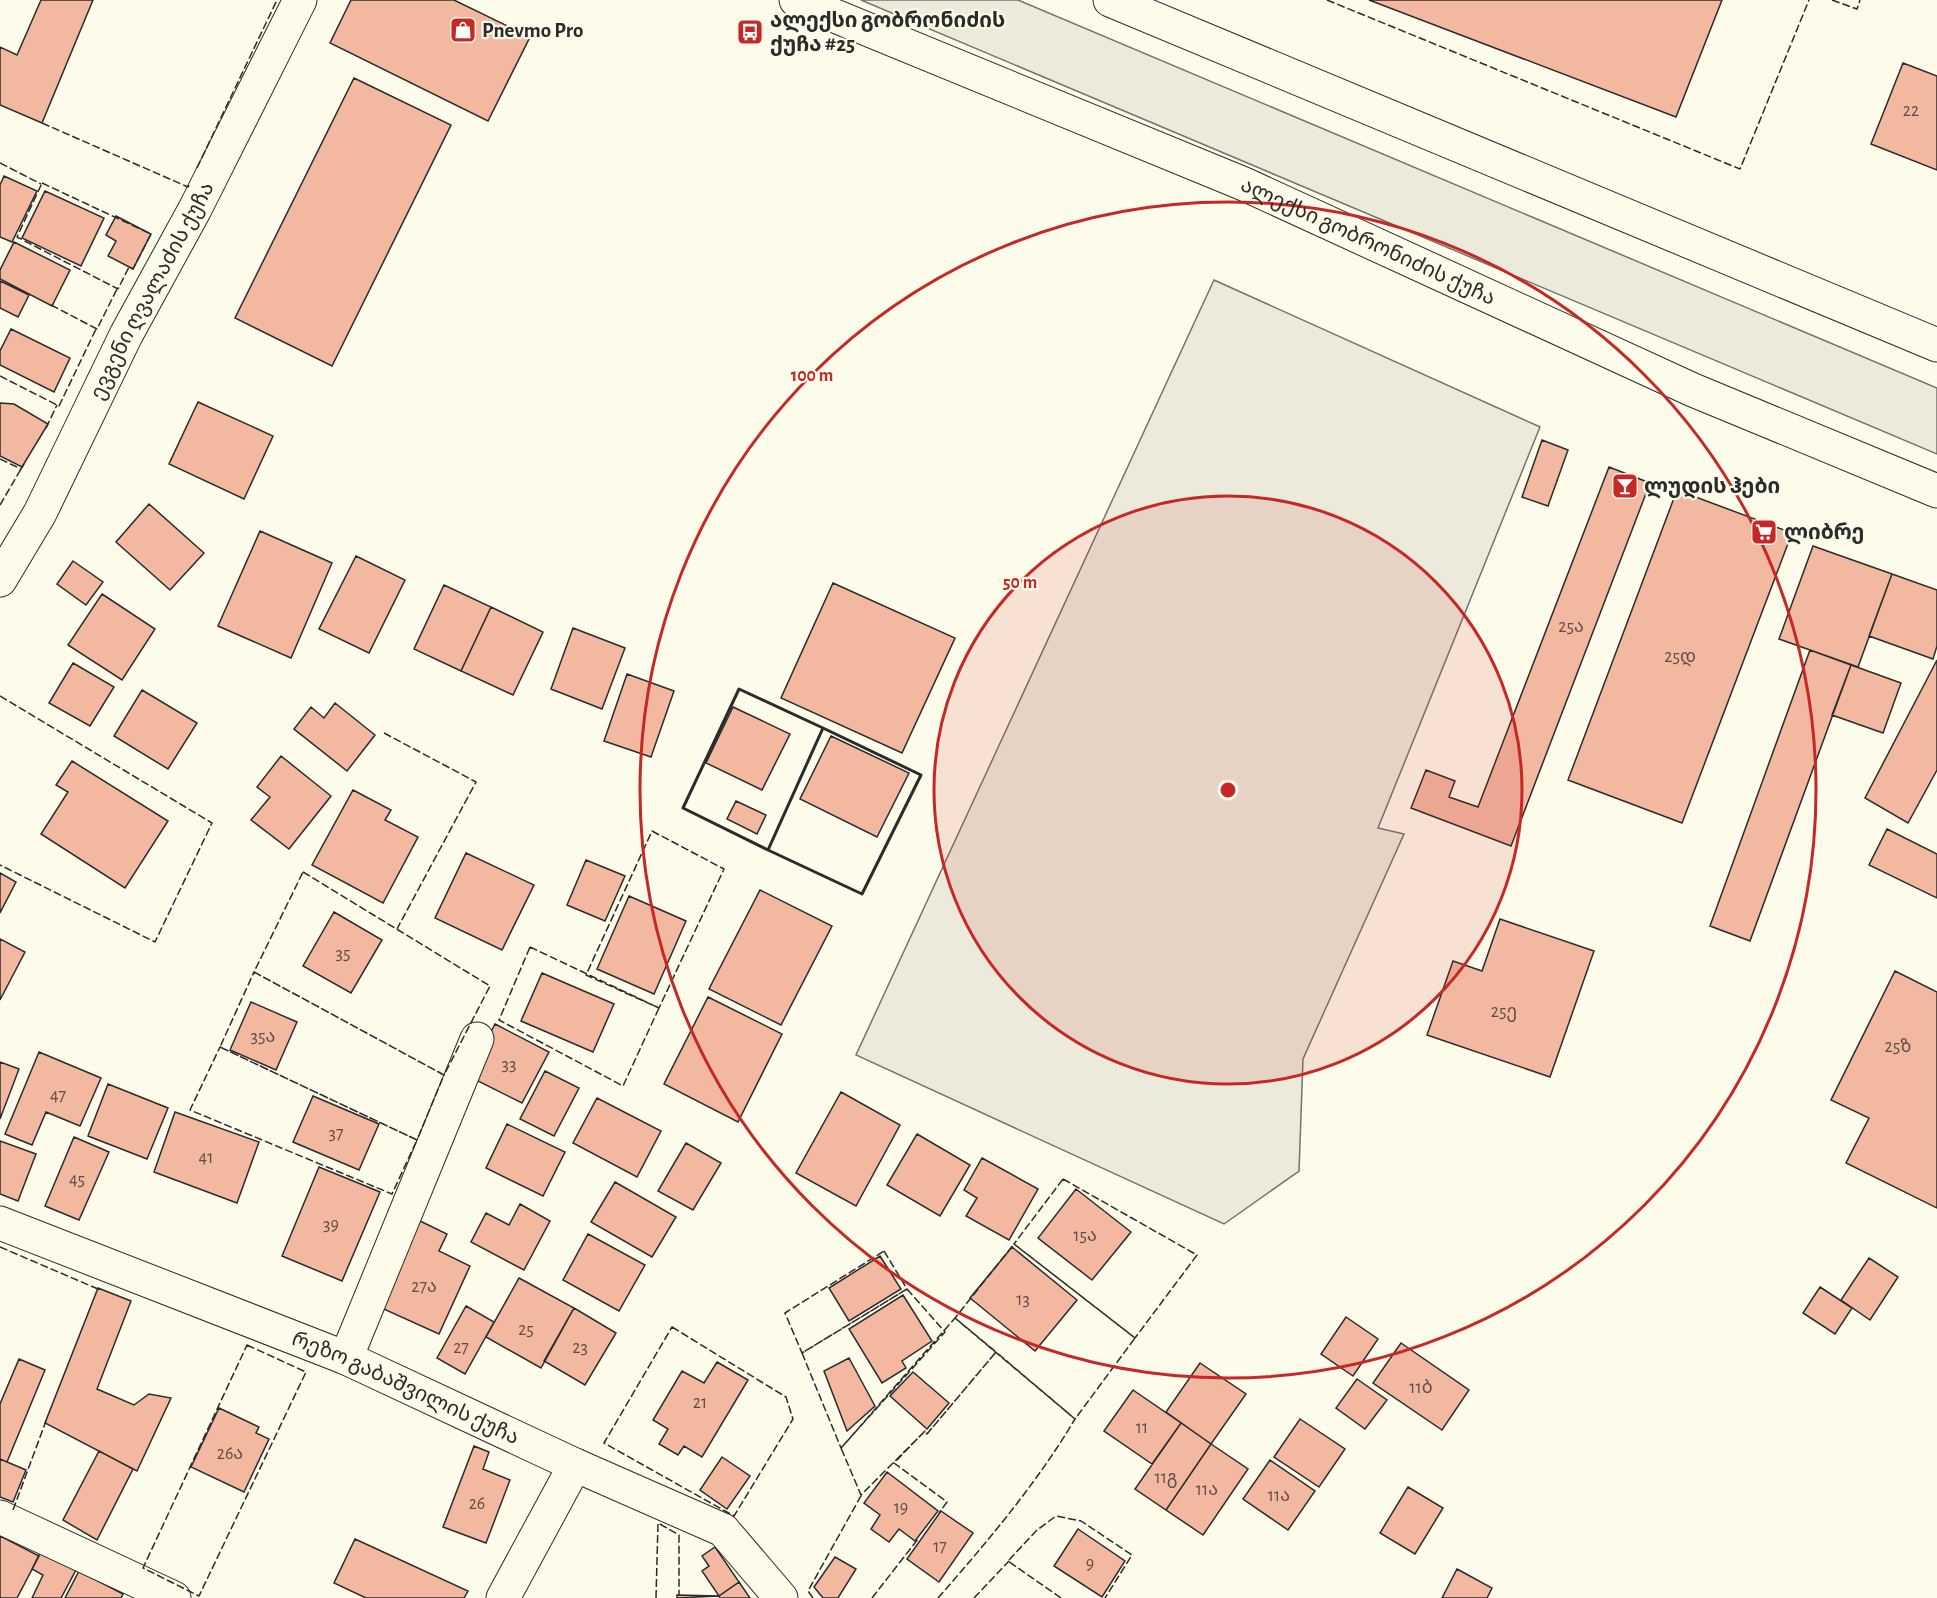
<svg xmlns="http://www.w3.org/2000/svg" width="1937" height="1598" font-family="'Alegreya Sans','Noto Sans Georgian',sans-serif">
  <rect width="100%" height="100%" fill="#fdfbea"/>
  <path fill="#ecebdb" stroke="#74746e" stroke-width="1.5" d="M 861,0 L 1018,0 L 1937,388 L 1937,454 Z
    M 1214,280 L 1540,427 L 1378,828 L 1404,834 L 1303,1059 L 1299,1171 L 1224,1224 L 856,1055 Z"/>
  <path fill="#f2b8a0" stroke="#2b2b2b" stroke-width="1.5" d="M 41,0 L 93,0 L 42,123 L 0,105 L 0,47 L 17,55 Z
    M 351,0 L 454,0 L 530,37 L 488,121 L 330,43 Z
    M 1369,0 L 1722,0 L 1676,117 Z
    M 1903,63 L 1937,76 L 1937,170 L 1871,144 Z
    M 354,78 L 451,125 L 332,366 L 235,318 Z
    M 4,176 L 37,191 L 12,242 L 0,237 L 0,185 Z
    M 45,191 L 104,218 L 81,266 L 22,238 Z
    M 116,216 L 151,234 L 133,269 L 108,256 L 116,241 L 106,235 Z
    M 14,242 L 70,270 L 52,306 L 0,279 L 0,270 Z
    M 0,281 L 29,295 L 18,317 L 0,308 Z
    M 11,329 L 70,358 L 54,392 L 0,365 L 0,351 Z
    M 198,402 L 273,436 L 244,499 L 169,464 Z
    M 0,403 L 14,404 L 48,424 L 22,467 L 0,456 Z
    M 1542,440 L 1568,450 L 1548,506 L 1522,497 Z
    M 1609,467 L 1650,483 L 1511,846 L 1411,808 L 1426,770 L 1455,781 L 1449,797 L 1478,807 Z
    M 1677,490 L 1792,533 L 1682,823 L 1568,780 Z
    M 149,504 L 204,553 L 170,590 L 116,542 Z
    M 260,531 L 332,563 L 291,658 L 218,626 Z
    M 1813,546 L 1892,574 L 1858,667 L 1779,639 Z
    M 356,556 L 405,580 L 369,653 L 319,629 Z
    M 73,561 L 103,582 L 86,605 L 57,584 Z
    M 1892,574 L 1937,590 L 1937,646 L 1933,659 L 1869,636 Z
    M 833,583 L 955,638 L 902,753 L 781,698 Z
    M 444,585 L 491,607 L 461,671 L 414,649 Z
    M 102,594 L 155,629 L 122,680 L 68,645 Z
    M 491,607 L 543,632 L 513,695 L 461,671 Z
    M 573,628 L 625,648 L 602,709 L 551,689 Z
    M 1810,650 L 1851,665 L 1750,941 L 1710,926 Z
    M 1937,660 L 1937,770 L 1908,823 L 1865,798 Z
    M 73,663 L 114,687 L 90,726 L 49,703 Z
    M 1851,665 L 1901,683 L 1883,733 L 1832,715 Z
    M 627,674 L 674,691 L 651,757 L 604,741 Z
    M 142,690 L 197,723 L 168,769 L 114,736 Z
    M 335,703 L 375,735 L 347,771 L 294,729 L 311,707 L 324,718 Z
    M 733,707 L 790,734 L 762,790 L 706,763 Z
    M 831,736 L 909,773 L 877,837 L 800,799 Z
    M 281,756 L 331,796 L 289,849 L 251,820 L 270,797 L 257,787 Z
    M 72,761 L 168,821 L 125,888 L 41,834 L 68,792 L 56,785 Z
    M 353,790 L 391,810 L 385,820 L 418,837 L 383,903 L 312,865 Z
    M 736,801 L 766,815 L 757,834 L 727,819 Z
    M 1887,829 L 1937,854 L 1937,898 L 1869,865 Z
    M 466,853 L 534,885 L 502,950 L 435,918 Z
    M 586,860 L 625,876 L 605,921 L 567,905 Z
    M 0,873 L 16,882 L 0,913 Z
    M 760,890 L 832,926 L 781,1025 L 709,989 Z
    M 629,896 L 686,921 L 654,994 L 597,969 Z
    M 334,912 L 382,940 L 351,993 L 303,966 Z
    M 1500,919 L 1594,951 L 1550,1077 L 1427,1035 L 1453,961 L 1482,971 Z
    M 0,939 L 25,952 L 0,1000 Z
    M 1895,971 L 1937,992 L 1937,1208 L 1846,1163 L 1869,1118 L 1831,1100 Z
    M 542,973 L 614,1004 L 593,1052 L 521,1021 Z
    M 708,997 L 782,1034 L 738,1122 L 664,1084 Z
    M 251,1002 L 297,1022 L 276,1070 L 230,1050 Z
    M 495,1024 L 549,1052 L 522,1103 L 468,1076 Z
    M 39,1052 L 101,1078 L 80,1126 L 46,1112 L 32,1145 L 5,1134 Z
    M 0,1062 L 19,1069 L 0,1119 Z
    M 545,1071 L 579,1088 L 554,1136 L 520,1119 Z
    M 108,1084 L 168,1108 L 147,1159 L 88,1136 Z
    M 841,1092 L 900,1125 L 856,1206 L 796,1173 Z
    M 313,1096 L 379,1124 L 359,1170 L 293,1142 Z
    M 597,1098 L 661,1131 L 637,1177 L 573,1143 Z
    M 175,1112 L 259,1142 L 237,1203 L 154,1172 Z
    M 507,1124 L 565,1152 L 543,1196 L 486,1168 Z
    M 917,1134 L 970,1165 L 940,1216 L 887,1185 Z
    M 74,1137 L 109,1152 L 79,1220 L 45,1206 Z
    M 0,1141 L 36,1154 L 18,1201 L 0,1194 Z
    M 686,1143 L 721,1163 L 693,1210 L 658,1191 Z
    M 982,1158 L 1038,1189 L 1009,1240 L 966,1216 L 977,1198 L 964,1190 Z
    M 319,1167 L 380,1192 L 342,1281 L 282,1256 Z
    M 615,1182 L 676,1217 L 652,1257 L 591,1222 Z
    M 1076,1189 L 1131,1232 L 1092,1280 L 1038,1238 Z
    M 520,1204 L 550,1221 L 524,1270 L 471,1242 L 486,1213 L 509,1225 Z
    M 418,1220 L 447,1234 L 439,1251 L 470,1266 L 439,1334 L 377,1306 Z
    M 588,1234 L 645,1265 L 619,1311 L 563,1280 Z
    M 1012,1247 L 1077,1300 L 1035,1351 L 970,1298 Z
    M 880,1256 L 901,1289 L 849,1321 L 829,1288 Z
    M 1869,1258 L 1898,1277 L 1870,1320 L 1841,1300 Z
    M 519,1278 L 574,1308 L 541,1368 L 486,1337 Z
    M 1820,1287 L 1852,1308 L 1835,1334 L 1803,1313 Z
    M 98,1288 L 131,1301 L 97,1389 L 134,1405 L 149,1394 L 171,1398 L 137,1471 L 45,1423 Z
    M 903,1295 L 932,1341 L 902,1361 L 906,1368 L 882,1383 L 849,1329 Z
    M 466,1306 L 494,1322 L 465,1374 L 437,1358 Z
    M 574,1308 L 616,1333 L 585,1385 L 544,1361 Z
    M 1346,1317 L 1378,1339 L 1353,1376 L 1321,1354 Z
    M 1401,1343 L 1469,1390 L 1442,1430 L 1373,1383 Z
    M 849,1358 L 875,1406 L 847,1431 L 824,1371 Z
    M 19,1359 L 45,1370 L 7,1462 L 0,1459 L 0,1404 Z
    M 717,1362 L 748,1380 L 702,1457 L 684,1446 L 678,1455 L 659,1444 L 668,1429 L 653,1420 L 682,1371 L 704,1383 Z
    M 1200,1363 L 1246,1394 L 1211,1444 L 1166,1412 Z
    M 913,1372 L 949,1403 L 927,1429 L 890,1396 Z
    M 1357,1379 L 1387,1400 L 1365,1429 L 1336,1408 Z
    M 1133,1390 L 1181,1423 L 1152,1464 L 1104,1431 Z
    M 219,1408 L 259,1427 L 256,1433 L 269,1439 L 244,1492 L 191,1467 Z
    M 1300,1419 L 1345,1449 L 1319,1487 L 1274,1457 Z
    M 1181,1423 L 1211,1444 L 1166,1510 L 1135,1489 Z
    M 1211,1444 L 1248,1469 L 1203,1535 L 1166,1510 Z
    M 474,1446 L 489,1452 L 483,1469 L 510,1480 L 486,1543 L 443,1527 Z
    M 99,1451 L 133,1469 L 97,1540 L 63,1520 Z
    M 722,1457 L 750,1476 L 727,1509 L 700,1490 Z
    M 0,1459 L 26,1470 L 13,1502 L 0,1497 Z
    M 1270,1460 L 1315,1491 L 1288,1530 L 1243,1499 Z
    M 887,1472 L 938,1511 L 915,1541 L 899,1529 L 889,1542 L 871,1529 L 880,1515 L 864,1503 Z
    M 1408,1487 L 1443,1508 L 1415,1554 L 1380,1533 Z
    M 941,1511 L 973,1533 L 939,1582 L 907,1559 Z
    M 1078,1529 L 1125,1561 L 1102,1597 L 1054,1566 Z
    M 0,1536 L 39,1556 L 17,1598 L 0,1598 Z
    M 355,1539 L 468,1591 L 464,1598 L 366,1598 L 334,1583 Z
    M 715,1547 L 739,1582 L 719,1596 L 702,1571 L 709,1566 L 702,1556 Z
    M 41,1551 L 77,1568 L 61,1598 L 32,1598 L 43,1575 L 32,1569 Z
    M 835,1557 L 856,1569 L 838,1598 L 823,1598 L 814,1587 Z
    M 1457,1569 L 1492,1588 L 1487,1598 L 1442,1598 Z
    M 79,1571 L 123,1594 L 121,1598 L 65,1598 Z
    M 739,1582 L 750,1598 L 720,1598 L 719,1596 Z
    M 677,1595 L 719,1596 L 677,1598 Z"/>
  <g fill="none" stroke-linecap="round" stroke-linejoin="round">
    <defs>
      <g id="street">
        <path id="s1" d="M 0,580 L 40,513 L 126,335 L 195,209 L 300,0"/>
        <path id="s2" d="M 0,1223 L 346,1358 L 575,1465 L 723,1530 L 781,1598"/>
        <path d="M 346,1358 L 477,1039"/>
        <path d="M 0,1517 L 174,1598"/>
        <path d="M 503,1598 L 575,1465"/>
      </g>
      <g id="secondary">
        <path id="s3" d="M 796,0 L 1244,184 L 1693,390 L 1937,491"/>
        <path d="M 1110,0 L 1937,345"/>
      </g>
    </defs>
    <use href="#street" stroke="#2b2b2b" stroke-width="35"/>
    <use href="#secondary" stroke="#2b2b2b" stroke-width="35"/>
    <use href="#street" stroke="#fdfbea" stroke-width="33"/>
    <use href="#secondary" stroke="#fdfbea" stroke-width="33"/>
    <path stroke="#2b2b2b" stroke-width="1.5" stroke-dasharray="8 3" stroke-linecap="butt" d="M 1327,0 L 1740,169 L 1809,0
      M 1832,0 L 1857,9 L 1860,0
      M 42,123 L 188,187 L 189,185
      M 0,163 L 41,184
      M 197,168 L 277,0
      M 42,183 L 151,234 L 133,269 L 129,267 L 118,289 L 17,237 Z
      M 51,305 L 97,329 L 117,289
      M 0,376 L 59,406 L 96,329
      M 46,428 L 57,405
      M 0,459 L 21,469 L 24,464
      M 0,505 L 21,469
      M 0,696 L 212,823 L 155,942 L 0,865
      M 384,733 L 476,782 L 397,929
      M 652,831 L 724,869 L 659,1008 L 586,975 Z
      M 303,872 L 490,986 L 444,1075 L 254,972 Z
      M 530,947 L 659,1008 L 623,1086 L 499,1020 Z
      M 254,972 L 444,1075 L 417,1140 L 220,1047 Z
      M 220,1047 L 417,1140 L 392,1194 L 190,1110 Z
      M 1063,1179 L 1197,1255 L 1135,1338 L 1014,1244 Z
      M 1014,1244 L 1135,1338 L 1075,1419 L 955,1318 Z
      M 0,1247 L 98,1289
      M 884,1251 L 907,1289 L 802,1353 L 785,1313 Z
      M 907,1289 L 945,1332 L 841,1448 L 802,1353 Z
      M 955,1318 L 996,1352 L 927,1434 L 925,1431 L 861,1495 L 841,1448 Z
      M 672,1327 L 786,1397 L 793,1419 L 734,1516 L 604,1443 Z
      M 247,1345 L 306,1372 L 199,1596 L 143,1568 Z
      M 13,1510 L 46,1421
      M 656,1598 L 658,1523 L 679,1535 L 679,1595
      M 813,1598 L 808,1591 L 862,1494
      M 872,1598 L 918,1539
      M 938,1598 C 988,1541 1037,1483 1075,1419 L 996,1352 L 927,1434 L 925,1431 L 894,1463 L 947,1502 L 939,1513
      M 974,1598 L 1009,1561
      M 1061,1598 L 1008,1561 L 1037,1530 L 1056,1516 L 1081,1521 L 1132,1555 L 1105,1598"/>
    <path stroke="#2b2b2b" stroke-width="3" d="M 739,689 L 823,728 L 768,850 L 683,808 Z
      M 823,728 L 921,775 L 862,894 L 768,850 Z"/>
  </g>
  <circle cx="1228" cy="790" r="294" fill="#c62828" fill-opacity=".12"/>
  <g fill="none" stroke="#c62828" stroke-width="3">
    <circle cx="1228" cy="790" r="294"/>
    <circle cx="1228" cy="790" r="588"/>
  </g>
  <defs>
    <symbol id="shop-square" viewBox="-11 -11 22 22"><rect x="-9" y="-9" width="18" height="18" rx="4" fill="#c62828" stroke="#fdfbea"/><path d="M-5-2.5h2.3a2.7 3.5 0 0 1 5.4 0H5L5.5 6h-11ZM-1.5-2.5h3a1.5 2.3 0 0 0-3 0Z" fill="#fff"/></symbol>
    <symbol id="bus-square" viewBox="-11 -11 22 22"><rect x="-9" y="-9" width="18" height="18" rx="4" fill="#c62828" stroke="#fdfbea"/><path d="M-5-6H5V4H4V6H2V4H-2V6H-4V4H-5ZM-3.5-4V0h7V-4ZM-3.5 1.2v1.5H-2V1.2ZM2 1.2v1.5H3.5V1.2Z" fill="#fff"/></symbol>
    <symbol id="bar-square" viewBox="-11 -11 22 22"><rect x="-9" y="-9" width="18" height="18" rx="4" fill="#c62828" stroke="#fdfbea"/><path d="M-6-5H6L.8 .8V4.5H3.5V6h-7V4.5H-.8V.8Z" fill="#fff"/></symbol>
    <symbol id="supermarket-square" viewBox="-11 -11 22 22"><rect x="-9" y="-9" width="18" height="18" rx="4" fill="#c62828" stroke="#fdfbea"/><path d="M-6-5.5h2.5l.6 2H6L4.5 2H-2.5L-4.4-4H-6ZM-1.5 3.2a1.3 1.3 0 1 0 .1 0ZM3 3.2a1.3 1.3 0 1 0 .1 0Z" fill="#fff"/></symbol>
  </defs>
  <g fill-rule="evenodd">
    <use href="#shop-square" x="448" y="15" width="30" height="30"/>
    <use href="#bus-square" x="735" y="17" width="30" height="30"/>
    <use href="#bar-square" x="1610" y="471" width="30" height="30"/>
    <use href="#supermarket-square" x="1749" y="517" width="30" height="30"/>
  </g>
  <g text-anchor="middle" stroke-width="4.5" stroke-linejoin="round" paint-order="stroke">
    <g font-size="18" fill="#5d4e48">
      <text x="1911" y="116">22</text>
      <text x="1571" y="632">25ა</text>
      <text x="1680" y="662">25დ</text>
      <text x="343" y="959">35</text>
      <text x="1504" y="1017">25ე</text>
      <text x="263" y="1042">35ა</text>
      <text x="1898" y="1052">25ზ</text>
      <text x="509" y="1070">33</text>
      <text x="58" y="1101">47</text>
      <text x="336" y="1139">37</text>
      <text x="206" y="1163">41</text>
      <text x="77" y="1185">45</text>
      <text x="331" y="1230">39</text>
      <text x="1085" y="1241">15ა</text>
      <text x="424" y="1292">27ა</text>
      <text x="1023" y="1305">13</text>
      <text x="526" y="1335">25</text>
      <text x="461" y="1353">27</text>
      <text x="580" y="1353">23</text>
      <text x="1421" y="1393">11ბ</text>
      <text x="700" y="1408">21</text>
      <text x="1142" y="1433">11</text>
      <text x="230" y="1459">26ა</text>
      <text x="1166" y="1483">11გ</text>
      <text x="1207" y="1495">11ა</text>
      <text x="1279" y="1501">11ა</text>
      <text x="477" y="1509">26</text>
      <text x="901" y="1513">19</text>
      <text x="940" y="1552">17</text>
      <text x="1090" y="1569">9</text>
    </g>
    <g font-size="21" font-weight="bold" fill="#2b2b2b" stroke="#fdfbea" text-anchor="start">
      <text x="770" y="27">ალექსი გობრონიძის<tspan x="770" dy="24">ქუჩა #25</tspan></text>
      <text x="482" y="37">Pnevmo Pro</text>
      <text x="1644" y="493">ლუდის ჰები</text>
      <text x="1784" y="539">ლიბრე</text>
    </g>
    <g font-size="21" fill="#2b2b2b" stroke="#fdfbea">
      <text dy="7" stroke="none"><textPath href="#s3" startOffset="621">ალექსი გობრონიძის ქუჩა</textPath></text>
      <text dy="7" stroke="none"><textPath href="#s1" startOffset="327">ევგენი ღვალაძის ქუჩა</textPath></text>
      <text dy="7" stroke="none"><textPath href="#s2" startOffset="438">რეზო გაბაშვილის ქუჩა</textPath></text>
    </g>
  </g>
  <circle cx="1228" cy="790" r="9" fill="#c62828" stroke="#fdfbea" stroke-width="3"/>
  <g font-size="18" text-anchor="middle" font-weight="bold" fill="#c62828" stroke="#fdfbea" stroke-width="4.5" stroke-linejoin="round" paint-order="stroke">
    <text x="812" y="381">100 m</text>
    <text x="1020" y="588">50 m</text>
  </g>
</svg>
